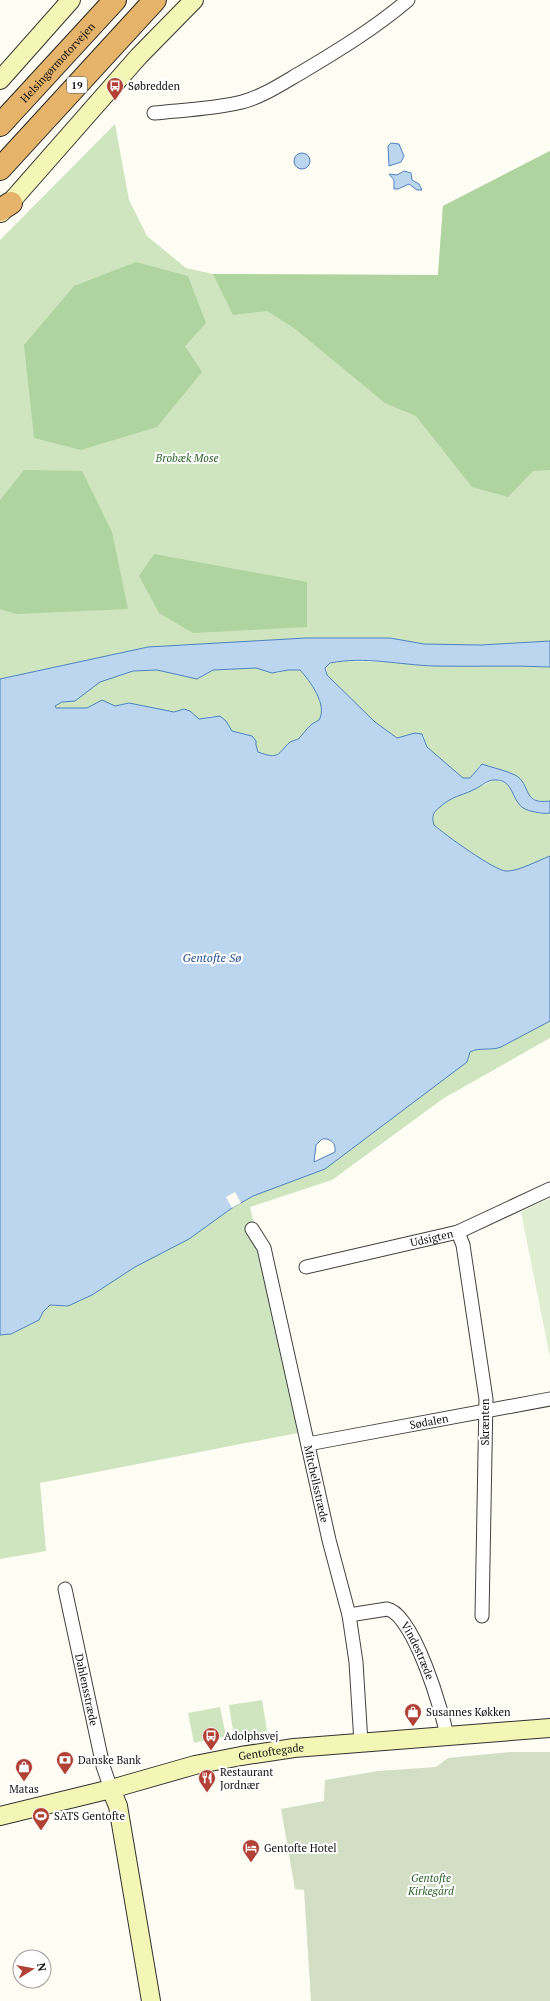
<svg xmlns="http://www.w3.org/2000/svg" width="550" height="2001" font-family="'PT Serif',serif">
  <rect width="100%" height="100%" fill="#fefdf3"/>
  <path fill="#cee5bf" d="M 115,124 L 129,200 L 147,236 L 186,268 L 213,274 L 438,275 L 443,206 L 550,151 L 550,641 L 481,645 L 424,644 L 390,638 L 331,638 L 148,647 L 0,679 L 0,240 Z
    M 338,661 L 390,662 L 433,666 L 514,665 L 550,667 L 550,801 C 532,803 528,795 521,780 L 480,765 L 470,778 L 463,778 L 427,747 L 424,736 L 415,733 L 400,738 L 395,737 L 375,722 L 327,675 L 327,665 Z
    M 256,668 L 277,673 L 288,670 L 300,670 C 310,681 328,705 319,720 C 309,726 308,728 301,736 C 299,740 294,740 290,743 C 277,754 280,760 258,752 L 256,745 L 256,741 L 247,734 L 232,731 L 226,721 L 212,716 L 199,719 L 190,711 L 185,709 L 174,712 L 129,703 L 115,706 L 102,700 L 87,708 L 56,708 L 55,706 L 62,702 L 75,701 L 100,682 L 133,671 L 157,670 L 191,678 L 203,676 L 213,670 Z
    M 494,780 C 516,783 510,795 521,807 C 530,811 541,816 550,813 L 550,856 C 539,860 517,872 506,871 C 495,871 444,834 434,825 L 432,815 L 434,811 L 455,796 L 467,793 Z
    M 550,1021 L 550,1038 L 444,1098 L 332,1180 L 250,1207 L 303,1432 L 40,1483 L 46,1551 L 0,1559 L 0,1335 L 11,1334 L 39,1320 L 43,1312 L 50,1305 L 68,1306 L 92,1295 L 135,1267 L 189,1239 L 232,1208 L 253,1196 L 325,1169 L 466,1062 L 470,1052 C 479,1047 491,1051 501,1047 Z
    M 262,1700 L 267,1731 L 234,1737 L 229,1705 Z
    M 220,1707 L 226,1736 L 194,1743 L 188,1713 Z"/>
  <path fill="#b0d4a0" d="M 550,151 L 550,470 L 533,471 L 508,497 L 472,487 L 416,416 L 385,403 L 294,328 L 267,311 L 233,315 L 213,274 L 438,275 L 443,206 Z
    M 136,262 L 188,276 L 206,323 L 185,346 L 202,372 L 157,427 L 81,450 L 34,438 L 24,345 L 74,286 Z
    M 24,470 L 82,471 L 112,532 L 128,609 L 16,614 L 0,609 L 0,500 Z
    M 154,554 L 307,582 L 307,627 L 193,633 L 159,613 L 139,576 Z"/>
  <path fill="#d3dfc5" d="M 510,1752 L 550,1752 L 550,2001 L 311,2001 L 304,1890 L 295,1889 L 281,1809 L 324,1801 L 325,1780 L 378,1771 L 436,1767 L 448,1758 Z"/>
  <path fill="#dfedd0" d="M 550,1198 L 550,1357 L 521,1212 Z"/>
  <path fill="#bdd6f0" stroke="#4c81bf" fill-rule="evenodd" d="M 391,143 L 399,144 L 404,156 L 401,162 L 389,166 L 388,146 Z
    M294 161a8 8 0 1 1 16 0a8 8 0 1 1-16 0Z
    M 404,171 L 411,173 L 412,180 L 419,184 L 422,190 L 417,190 L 409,184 L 398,189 L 394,189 L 394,180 L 389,174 L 397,175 Z
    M 306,638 L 390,638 L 424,644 L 481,645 L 550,641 L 550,667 C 511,665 473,667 434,666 C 400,665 365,656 330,663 L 325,668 L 327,675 L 375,722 L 397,738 L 415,733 L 422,734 L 427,747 L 463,778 L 470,778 L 482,764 C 493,768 505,770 515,775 C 532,784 521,805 550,801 L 550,813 C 545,814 540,813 535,812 C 530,811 522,809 519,804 C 511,794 511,779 494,780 C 487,780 482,786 475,789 C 464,795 456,795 445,803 C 436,810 430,813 434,825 C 444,834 495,871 506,871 C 517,872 539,860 550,856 L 550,1021 L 501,1047 C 491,1051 479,1047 470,1052 L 467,1062 L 325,1169 L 253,1196 L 232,1208 L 189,1239 L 135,1267 L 92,1295 L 68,1306 L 50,1305 L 43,1312 L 39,1320 L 11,1334 L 0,1335 L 0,679 L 148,647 ZM 256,668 L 272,673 L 288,670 L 300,670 C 310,681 328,705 319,720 C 309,725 308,728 301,736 C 299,740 294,740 290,742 C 277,754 280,760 258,752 L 256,745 L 256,741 L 252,736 L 232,731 L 226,721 L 220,716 L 199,719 L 190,711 L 184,709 L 174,712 L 129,703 L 115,706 L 102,700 L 87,708 L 56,708 L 55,706 L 62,702 L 75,701 L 100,682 L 133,671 L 157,670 L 197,679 L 213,670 ZM 322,1139 C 331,1138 336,1143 335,1152 L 314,1162 L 316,1145 Z"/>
  <path fill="#fefdf3" d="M 235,1192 L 241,1203 L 232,1208 L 226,1197 Z"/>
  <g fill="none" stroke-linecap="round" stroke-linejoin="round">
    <defs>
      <g id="street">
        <path d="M 154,113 C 183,110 214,109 242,102 C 264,96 283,83 302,72 C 339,50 375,28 408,0"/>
        <path id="s1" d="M 252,1229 L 264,1248 L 329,1540 L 349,1615 L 356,1662 L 361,1743"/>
        <path d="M 458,1232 L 463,1245 L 486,1399 L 482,1616"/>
        <path id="s2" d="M 306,1267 L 458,1232 L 550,1189"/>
        <path id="s3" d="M 308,1444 L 550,1399"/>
        <path id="s4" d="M 65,1589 L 103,1766 L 111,1789"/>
        <path id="s5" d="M 349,1615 L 387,1609 C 413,1613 443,1712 447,1737"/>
      </g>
      <g id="secondary">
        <path d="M 0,80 L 71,0"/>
        <path d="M 1,213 L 139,56 L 194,0"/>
        <path d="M 111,1789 L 118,1806 L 151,2001"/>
        <path id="s6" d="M 0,1816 L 111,1789 L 195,1765 L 241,1756 L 294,1748 L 550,1728"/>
      </g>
      <g id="highway">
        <path id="s7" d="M 0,125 L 115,0"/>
        <path d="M 0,169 L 155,0"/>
        <path d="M 0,210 L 11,203"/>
      </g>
    </defs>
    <use href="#street" stroke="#424242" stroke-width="15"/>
    <use href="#secondary" stroke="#313131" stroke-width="20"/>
    <use href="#highway" stroke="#202020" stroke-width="24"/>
    <use href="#street" stroke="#fff" stroke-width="13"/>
    <use href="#secondary" stroke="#f4f6b5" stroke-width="18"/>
    <use href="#highway" stroke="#e5b46a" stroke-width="22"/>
  </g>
  <defs>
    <symbol id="bus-pin" viewBox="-11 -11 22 30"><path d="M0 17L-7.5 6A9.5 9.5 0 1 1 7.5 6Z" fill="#b14136" stroke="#fff"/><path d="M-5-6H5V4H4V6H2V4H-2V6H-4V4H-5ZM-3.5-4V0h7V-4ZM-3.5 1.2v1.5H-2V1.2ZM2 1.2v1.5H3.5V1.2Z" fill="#fff"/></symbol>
    <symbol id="shop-pin" viewBox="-11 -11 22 30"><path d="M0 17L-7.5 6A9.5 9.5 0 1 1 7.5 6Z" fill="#b14136" stroke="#fff"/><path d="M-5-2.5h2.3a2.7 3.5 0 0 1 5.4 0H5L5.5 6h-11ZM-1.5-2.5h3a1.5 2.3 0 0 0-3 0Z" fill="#fff"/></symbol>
    <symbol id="bank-pin" viewBox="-11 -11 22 30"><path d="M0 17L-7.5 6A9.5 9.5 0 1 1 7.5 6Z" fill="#b14136" stroke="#fff"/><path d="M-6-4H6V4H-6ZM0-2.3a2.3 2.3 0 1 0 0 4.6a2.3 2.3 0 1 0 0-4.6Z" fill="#fff"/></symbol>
    <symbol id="restaurant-pin" viewBox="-11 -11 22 30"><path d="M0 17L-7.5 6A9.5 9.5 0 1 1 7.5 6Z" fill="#b14136" stroke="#fff"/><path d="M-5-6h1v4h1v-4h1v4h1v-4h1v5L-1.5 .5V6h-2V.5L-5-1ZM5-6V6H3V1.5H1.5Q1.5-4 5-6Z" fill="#fff"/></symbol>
    <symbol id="stadium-pin" viewBox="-11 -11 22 30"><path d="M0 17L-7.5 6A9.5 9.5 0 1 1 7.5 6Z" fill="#b14136" stroke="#fff"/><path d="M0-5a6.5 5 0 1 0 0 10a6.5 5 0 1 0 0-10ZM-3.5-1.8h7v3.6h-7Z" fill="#fff"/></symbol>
    <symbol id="hotel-pin" viewBox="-11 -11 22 30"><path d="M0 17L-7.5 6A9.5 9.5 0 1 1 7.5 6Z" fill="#b14136" stroke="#fff"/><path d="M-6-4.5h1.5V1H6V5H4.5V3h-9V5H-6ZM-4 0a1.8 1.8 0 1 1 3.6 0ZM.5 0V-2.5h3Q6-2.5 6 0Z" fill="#fff"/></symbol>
  </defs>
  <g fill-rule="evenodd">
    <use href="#bus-pin" x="105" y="76" width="20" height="27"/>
    <use href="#shop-pin" x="403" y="1702" width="20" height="27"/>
    <use href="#bus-pin" x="201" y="1726" width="20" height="27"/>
    <use href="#bank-pin" x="55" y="1750" width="20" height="27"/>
    <use href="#shop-pin" x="14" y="1757" width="20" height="27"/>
    <use href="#restaurant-pin" x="197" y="1768" width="20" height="27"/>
    <use href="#stadium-pin" x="31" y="1806" width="20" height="27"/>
    <use href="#hotel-pin" x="241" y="1838" width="20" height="27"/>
  </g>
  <g text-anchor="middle" stroke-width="4" stroke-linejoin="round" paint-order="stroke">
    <rect fill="#fff" stroke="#575757" stroke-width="1" x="67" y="77" width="20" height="16" rx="3"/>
    <g font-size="10" font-weight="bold" fill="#0f0f0f">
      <text x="77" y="89">19</text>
    </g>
    <g font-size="11" fill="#0f0f0f" stroke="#fff">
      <text dy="4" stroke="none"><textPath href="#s7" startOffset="85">Helsingørmotorvejen</textPath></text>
      <text dy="4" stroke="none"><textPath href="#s2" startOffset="129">Udsigten</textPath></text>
      <text dy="4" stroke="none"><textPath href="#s3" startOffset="123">Sødalen</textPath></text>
      <text transform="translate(485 1422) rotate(-90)" y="4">Skrænten</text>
      <text dy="4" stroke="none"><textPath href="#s1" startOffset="264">Mitchellsstræde</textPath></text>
      <text dy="4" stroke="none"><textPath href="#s5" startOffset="92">Vindestræde</textPath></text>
      <text dy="4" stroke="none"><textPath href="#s4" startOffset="103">Dahlensstræde</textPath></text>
      <text dy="4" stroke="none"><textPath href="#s6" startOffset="279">Gentoftegade</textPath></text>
    </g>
    <g font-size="11" fill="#0f0f0f" stroke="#fff" text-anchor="start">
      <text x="128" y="90">Søbredden</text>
      <text x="426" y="1716">Susannes Køkken</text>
      <text x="224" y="1740">Adolphsvej</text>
      <text x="78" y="1764">Danske Bank</text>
      <text x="220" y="1776">Restaurant<tspan x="220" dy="13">Jordnær</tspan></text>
      <text x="24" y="1793" text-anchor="middle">Matas</text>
      <text x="54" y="1820">SATS Gentofte</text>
      <text x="264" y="1852">Gentofte Hotel</text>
    </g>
    <g font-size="11" font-style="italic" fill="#2a6126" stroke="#fff">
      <text x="187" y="462">Brobæk Mose</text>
      <text x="431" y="1882">Gentofte<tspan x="431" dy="13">Kirkegård</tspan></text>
    </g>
    <g font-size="12" font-style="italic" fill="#255495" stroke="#fff">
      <text x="212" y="962">Gentofte Sø</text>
    </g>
  </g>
  <g transform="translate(32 1969) rotate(79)"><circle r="19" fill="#ffffff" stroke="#9f9f9f"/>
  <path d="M0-3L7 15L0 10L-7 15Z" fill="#b14136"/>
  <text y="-6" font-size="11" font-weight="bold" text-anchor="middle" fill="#0f0f0f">N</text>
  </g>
</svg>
